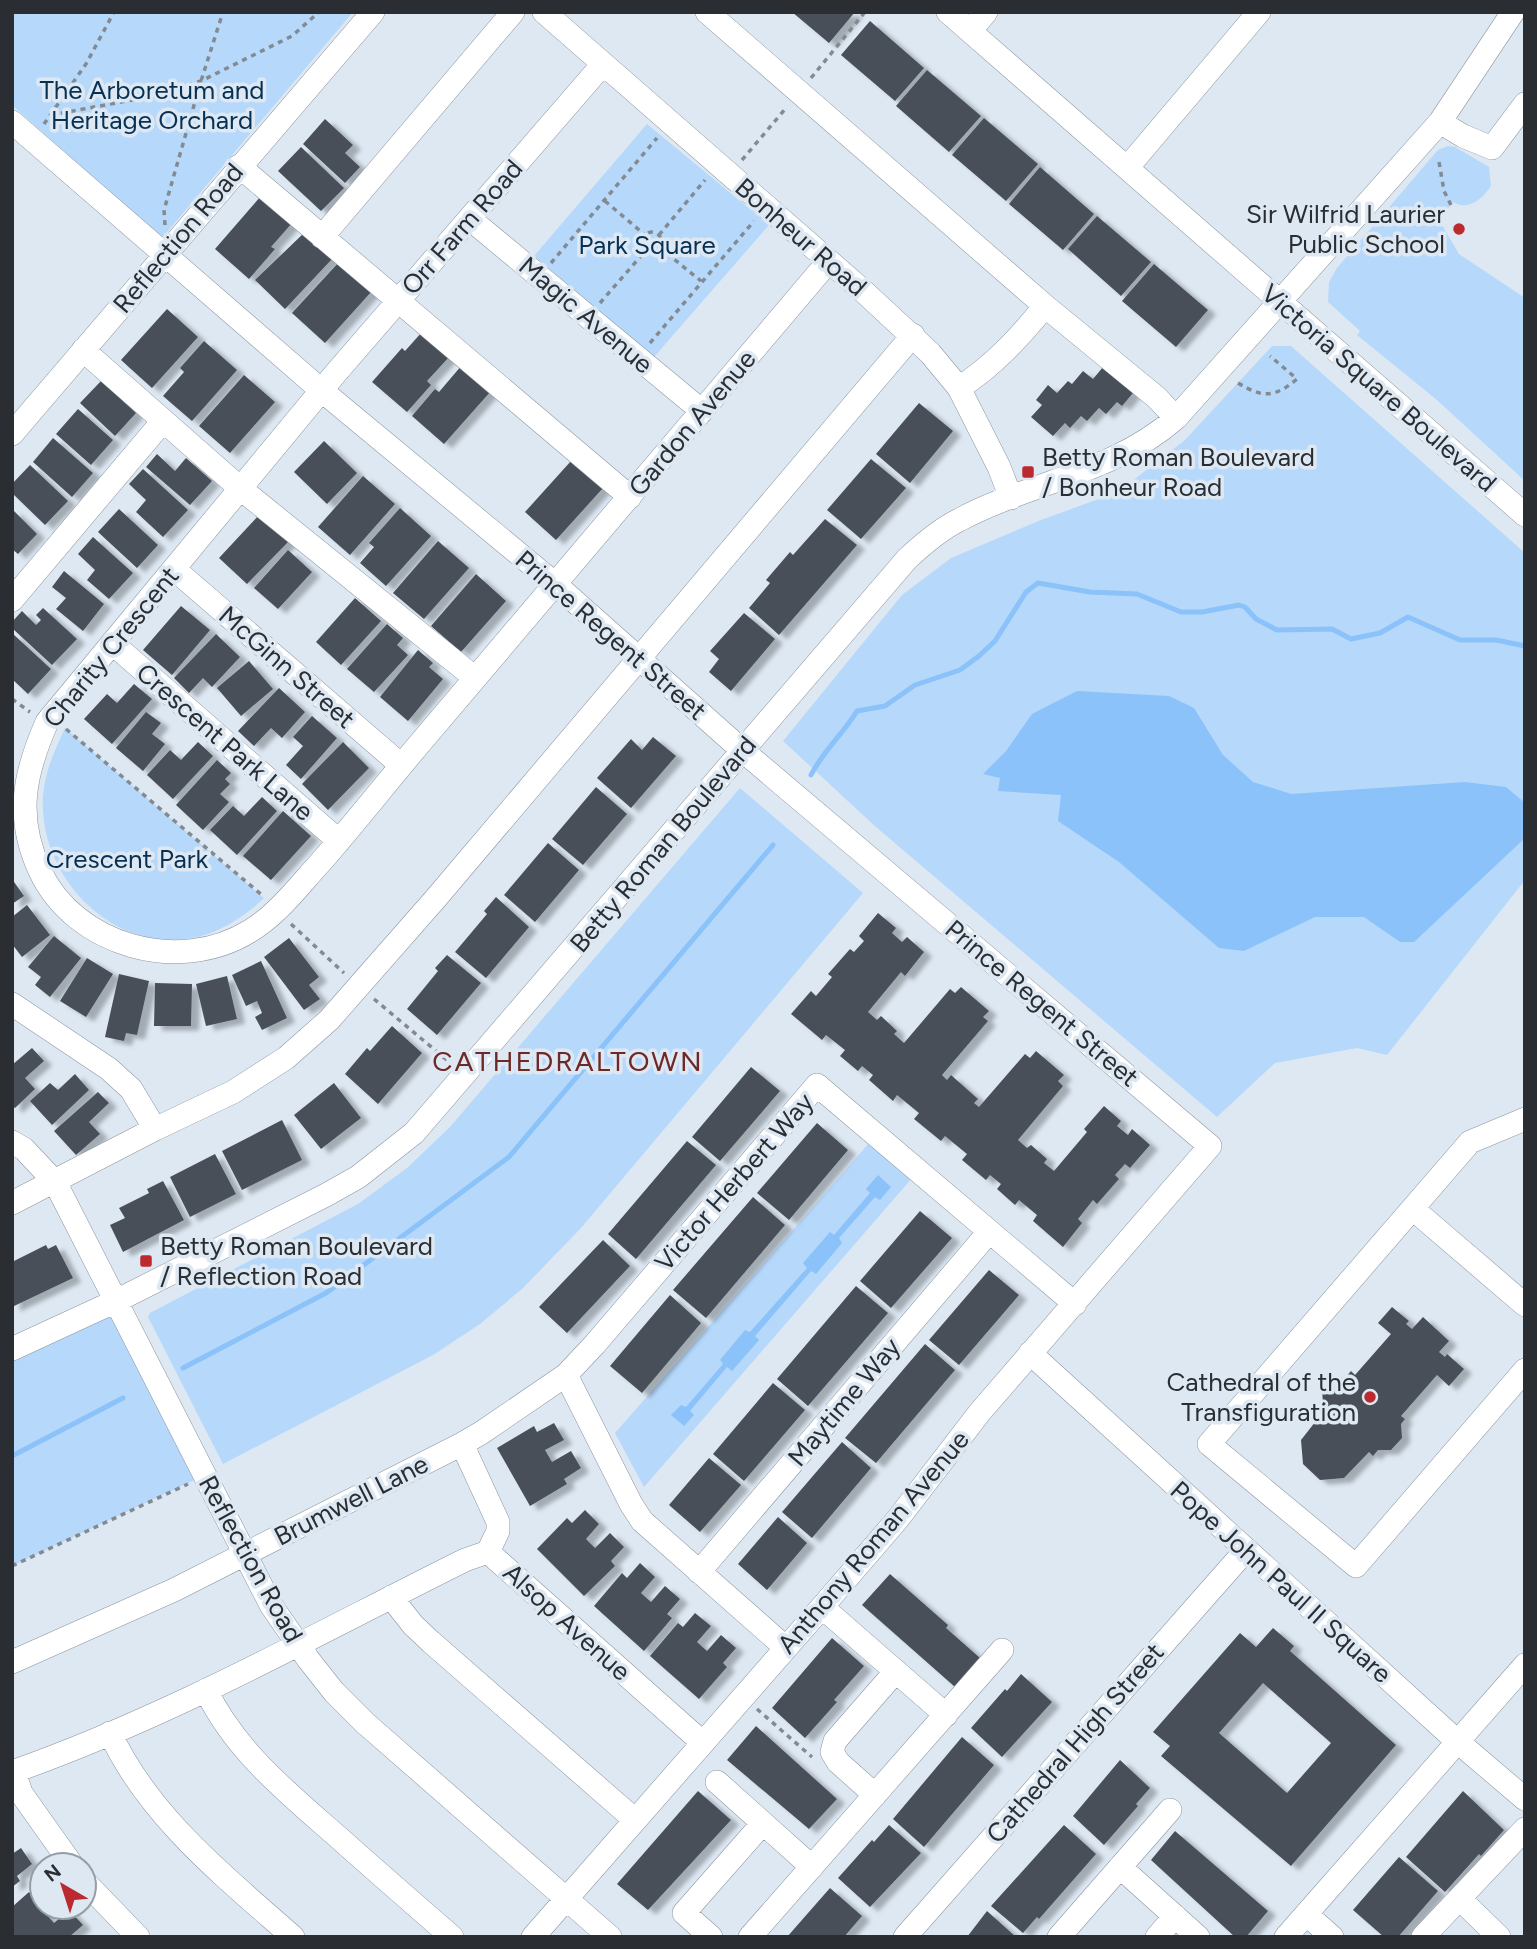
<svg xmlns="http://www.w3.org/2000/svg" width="1537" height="1949" font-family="Figtree,sans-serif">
  <defs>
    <filter id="shadow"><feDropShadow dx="8" dy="4.5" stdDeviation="2" flood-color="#0004"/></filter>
  </defs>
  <rect width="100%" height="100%" fill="#dde8f3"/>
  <path fill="#b6d8fb" d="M 12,12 L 353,12 L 162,238 L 12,105 Z
    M 647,124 L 769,225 L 654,357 L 534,256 Z
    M 1448,146 L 1455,147 L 1489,167 L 1491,186 C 1482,199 1469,211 1453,202 L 1439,220 L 1459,254 L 1525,298 L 1525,481 L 1437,400 L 1357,335 L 1360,331 L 1328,302 L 1329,282 L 1337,268 L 1438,150 Z
    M 1272,346 L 1291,346 L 1525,553 L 1525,880 L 1387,1055 L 1357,1048 L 1275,1063 L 1217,1117 L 876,827 L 783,741 L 902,595 L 951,558 L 1041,520 L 1118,492 L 1185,440 Z
    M 65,728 L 264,898 C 243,918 215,936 185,939 C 111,948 46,881 43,810 C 41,780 53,754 65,728 Z
    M 740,788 L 863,893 L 581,1228 L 523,1288 L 480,1324 L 433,1355 L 223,1464 L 148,1317 L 150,1313 L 358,1204 L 407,1168 L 450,1127 Z
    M 870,1142 L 913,1177 L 644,1487 L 615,1433 Z
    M 119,1300 L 205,1475 L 12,1566 L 12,1349 Z"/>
  <path fill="#8ac2f9" d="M 1077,691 L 1169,696 L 1194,708 L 1223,755 L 1253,782 L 1291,794 L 1465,782 L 1506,787 L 1525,803 L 1525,838 L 1414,942 L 1400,942 L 1364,917 L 1315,917 L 1244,951 L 1219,948 L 1119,862 L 1058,821 L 1061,795 L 998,791 L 1000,778 L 983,774 L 1006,751 L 1032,714 Z
    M 878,1175 L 891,1187 L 880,1200 L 875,1197 L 839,1238 L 842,1243 L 816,1274 L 811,1271 L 755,1336 L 759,1340 L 732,1371 L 727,1367 L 690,1411 L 694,1415 L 684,1426 L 671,1415 L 681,1405 L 686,1407 L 723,1364 L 720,1360 L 745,1330 L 750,1332 L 807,1268 L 803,1263 L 830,1232 L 834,1235 L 870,1193 L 866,1189 Z"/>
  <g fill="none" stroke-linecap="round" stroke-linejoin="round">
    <path stroke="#8ac2f9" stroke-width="5" d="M 811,775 C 823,751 843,734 857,711 L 885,706 L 915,685 L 960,670 L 979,656 L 995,641 L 1026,592 L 1038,583 L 1090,592 L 1137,594 L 1181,612 L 1202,612 L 1239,605 L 1245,607 L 1256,619 L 1277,630 L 1332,629 L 1351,639 L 1380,633 L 1408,617 L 1460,640 L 1496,640 L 1525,646
      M 183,1368 L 326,1293 L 509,1157 L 773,845
      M 12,1456 L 123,1398"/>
  </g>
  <path fill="#485059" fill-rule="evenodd" filter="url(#shadow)" d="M 792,12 L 855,12 L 829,43 Z
    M 870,21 L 924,68 L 895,101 L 841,55 Z
    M 927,70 L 981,116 L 949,152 L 896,106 Z
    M 984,118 L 1038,164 L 1006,201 L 952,155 Z
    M 325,119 L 353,145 L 345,153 L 360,167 L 345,183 L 303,144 Z
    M 301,147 L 344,188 L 321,211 L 278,171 Z
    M 1040,167 L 1094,214 L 1063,250 L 1009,204 Z
    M 261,196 L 292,223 L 271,247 L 275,249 L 249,279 L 215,249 Z
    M 1097,216 L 1151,262 L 1121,296 L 1068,249 Z
    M 305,232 L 333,258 L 285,309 L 255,280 Z
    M 340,261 L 372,291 L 325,343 L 292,313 Z
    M 1154,264 L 1208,310 L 1176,347 L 1122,301 Z
    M 167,309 L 198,337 L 152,388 L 121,360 Z
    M 422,332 L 450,356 L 427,381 L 431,385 L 407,412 L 372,382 L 402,348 L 405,351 Z
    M 204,341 L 237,370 L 192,421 L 163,396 L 184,372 L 180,368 Z
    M 462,365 L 491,391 L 444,444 L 412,416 L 435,389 L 439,392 Z
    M 1103,367 L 1133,393 L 1122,406 L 1117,402 L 1106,414 L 1099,408 L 1087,421 L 1081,416 L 1070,428 L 1065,423 L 1053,436 L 1031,417 L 1042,405 L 1036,400 L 1048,385 L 1057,393 L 1068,381 L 1072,384 L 1083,371 L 1093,379 Z
    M 244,375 L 275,402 L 230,453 L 199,426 Z
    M 101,381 L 136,413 L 115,436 L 80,403 Z
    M 919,403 L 953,431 L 910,483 L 876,454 Z
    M 78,409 L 113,440 L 91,465 L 56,434 Z
    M 53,438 L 93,473 L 72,497 L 33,462 Z
    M 324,441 L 357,473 L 327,504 L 294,472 Z
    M 157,454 L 175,471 L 186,458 L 212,481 L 190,505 L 146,467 Z
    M 871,459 L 906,488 L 861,539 L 827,510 Z
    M 571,461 L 603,488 L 556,540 L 525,512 Z
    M 30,465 L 68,501 L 45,525 L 12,493 L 12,484 Z
    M 143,469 L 188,510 L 163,537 L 136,512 L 146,500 L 129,484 Z
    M 363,476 L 395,504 L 350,555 L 318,527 Z
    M 400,508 L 431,536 L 386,586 L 360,563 L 374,547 L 369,543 Z
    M 12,509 L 37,534 L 18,554 L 12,549 Z
    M 119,509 L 158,545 L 137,568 L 98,532 Z
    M 260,514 L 289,541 L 247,584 L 219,558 Z
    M 825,519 L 857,545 L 779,635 L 749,608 L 770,583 L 766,580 L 790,552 L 793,555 Z
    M 93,537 L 133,573 L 109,599 L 87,580 L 95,570 L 78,554 Z
    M 438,541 L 469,568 L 424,619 L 393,593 Z
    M 288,550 L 312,572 L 278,609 L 254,588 Z
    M 64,571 L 104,604 L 83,631 L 56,609 L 66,598 L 52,587 Z
    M 476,574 L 506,601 L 461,652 L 431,626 Z
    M 355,598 L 381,621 L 341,665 L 316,642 Z
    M 181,606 L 210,630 L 172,675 L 143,650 Z
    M 43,608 L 77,639 L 52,665 L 12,628 L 12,622 L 22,611 L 36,625 L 41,620 L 36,615 Z
    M 744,613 L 775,639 L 731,691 L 709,672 L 719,659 L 710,651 Z
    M 387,624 L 403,638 L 397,645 L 408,655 L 374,692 L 347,669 Z
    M 12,633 L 51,669 L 28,694 L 12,679 Z
    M 216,634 L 240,657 L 212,687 L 203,678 L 189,693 L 174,678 Z
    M 418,650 L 433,663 L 429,667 L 443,679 L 408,721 L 380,697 Z
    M 249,661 L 273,689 L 241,716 L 217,688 Z
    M 134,684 L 152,699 L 112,744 L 84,719 L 107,694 L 117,703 Z
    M 279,688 L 305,712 L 282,738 L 271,728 L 254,746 L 238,731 Z
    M 146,712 L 161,723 L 152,734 L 165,744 L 143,771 L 116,748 Z
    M 312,716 L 337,738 L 301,779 L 286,765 L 303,746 L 293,737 Z
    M 653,737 L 676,756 L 631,808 L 597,778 L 631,739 L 642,750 Z
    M 198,742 L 213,756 L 173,799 L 147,775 L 170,750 L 181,760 Z
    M 343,742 L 369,768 L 328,810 L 302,784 Z
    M 217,760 L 231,773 L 225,779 L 230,784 L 220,794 L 229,802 L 203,830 L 176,805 Z
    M 596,787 L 627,814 L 583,865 L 552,839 Z
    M 262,797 L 277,811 L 237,855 L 210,830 L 233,806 L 244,816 Z
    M 283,811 L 311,836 L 271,880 L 243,856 Z
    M 548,843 L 579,870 L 535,922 L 504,895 Z
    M 12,879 L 24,896 L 12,904 Z
    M 496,897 L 529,927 L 486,978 L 455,952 L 487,914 L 484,911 Z
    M 27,905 L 50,935 L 22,957 L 12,944 L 12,917 Z
    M 878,913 L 896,928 L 892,933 L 902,942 L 907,937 L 924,952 L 905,976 L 901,972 L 868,1012 L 877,1020 L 881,1016 L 897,1031 L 894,1034 L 904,1043 L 950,989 L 955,993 L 961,987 L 989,1011 L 983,1017 L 988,1021 L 942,1075 L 947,1080 L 951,1075 L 978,1099 L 974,1103 L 979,1107 L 1025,1054 L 1030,1058 L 1036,1051 L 1064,1075 L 1058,1081 L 1063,1086 L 1018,1140 L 1027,1148 L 1031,1145 L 1047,1159 L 1044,1163 L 1054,1171 L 1087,1132 L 1084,1129 L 1104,1106 L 1121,1121 L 1117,1126 L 1128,1135 L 1132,1129 L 1150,1145 L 1130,1168 L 1125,1164 L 1115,1175 L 1119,1179 L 1097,1204 L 1093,1200 L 1078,1219 L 1082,1223 L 1063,1247 L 1033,1221 L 1037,1215 L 1019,1200 L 1015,1205 L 997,1189 L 1001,1184 L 990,1175 L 986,1180 L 962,1160 L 967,1154 L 945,1136 L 941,1141 L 914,1119 L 919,1113 L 897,1095 L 893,1101 L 869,1080 L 873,1075 L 862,1066 L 858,1071 L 840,1056 L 845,1050 L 826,1035 L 822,1040 L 791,1014 L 811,991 L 816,996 L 832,977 L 828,974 L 850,949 L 854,952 L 864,941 L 859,936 Z
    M 54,936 L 81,958 L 50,997 L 35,985 L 41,977 L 28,967 Z
    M 289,938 L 319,977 L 309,985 L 320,999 L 304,1010 L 264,957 Z
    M 447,955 L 481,983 L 437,1035 L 407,1009 L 438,971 L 435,968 Z
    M 87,958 L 113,974 L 86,1017 L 60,1001 Z
    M 261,961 L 287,1018 L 262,1030 L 255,1017 L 262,1013 L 257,1001 L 246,1006 L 232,975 Z
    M 119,974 L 149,981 L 137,1035 L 126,1033 L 124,1041 L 105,1037 Z
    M 227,976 L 237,1019 L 206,1026 L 196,984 Z
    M 155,983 L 192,984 L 191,1026 L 154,1026 Z
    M 392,1026 L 422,1053 L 378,1104 L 345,1074 L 367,1048 L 370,1051 Z
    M 32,1048 L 44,1061 L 25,1078 L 35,1089 L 15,1108 L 12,1106 L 12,1065 Z
    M 751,1067 L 780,1091 L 720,1161 L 692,1137 Z
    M 75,1074 L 89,1090 L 52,1125 L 30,1101 L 50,1083 L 58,1090 Z
    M 334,1083 L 361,1118 L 321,1149 L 294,1115 Z
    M 98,1092 L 109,1103 L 89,1122 L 100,1134 L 76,1155 L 54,1131 Z
    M 282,1120 L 302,1160 L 242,1190 L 222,1151 Z
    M 817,1123 L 848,1150 L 789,1220 L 757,1193 Z
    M 687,1141 L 716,1165 L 636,1259 L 608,1234 Z
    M 215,1154 L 236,1194 L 190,1217 L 170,1177 Z
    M 163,1181 L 184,1220 L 123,1252 L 110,1225 L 125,1218 L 119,1208 L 149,1193 L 147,1189 Z
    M 753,1197 L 785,1225 L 706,1318 L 673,1290 Z
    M 920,1211 L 952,1238 L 891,1308 L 860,1281 Z
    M 603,1240 L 630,1266 L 567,1333 L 539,1307 Z
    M 46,1245 L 48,1249 L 56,1245 L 73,1278 L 12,1307 L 12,1262 Z
    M 989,1270 L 1019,1295 L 959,1365 L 929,1340 Z
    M 856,1286 L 888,1313 L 808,1406 L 777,1379 Z
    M 670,1295 L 701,1323 L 642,1393 L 610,1366 Z
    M 1392,1307 L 1409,1321 L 1406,1324 L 1412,1329 L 1423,1317 L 1449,1341 L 1439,1352 L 1445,1357 L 1447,1354 L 1464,1369 L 1449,1386 L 1437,1375 L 1401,1416 L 1405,1419 L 1401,1424 L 1402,1438 L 1391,1450 L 1378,1450 L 1373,1456 L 1369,1452 L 1344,1478 L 1320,1480 L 1303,1464 L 1301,1440 L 1323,1412 L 1319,1409 L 1323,1403 L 1322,1390 L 1333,1378 L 1346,1377 L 1351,1371 L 1355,1375 L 1391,1334 L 1378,1323 Z
    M 925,1344 L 955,1370 L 876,1463 L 845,1438 Z
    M 773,1383 L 805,1410 L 744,1481 L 713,1454 Z
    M 554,1423 L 564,1440 L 545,1450 L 552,1462 L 571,1451 L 581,1468 L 564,1479 L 567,1484 L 530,1506 L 497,1448 L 534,1426 L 537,1432 Z
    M 842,1442 L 871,1468 L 812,1538 L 782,1512 Z
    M 709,1458 L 741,1485 L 700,1532 L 669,1505 Z
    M 585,1510 L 599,1524 L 586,1539 L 595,1548 L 610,1533 L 624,1547 L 611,1561 L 615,1566 L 584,1596 L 537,1549 L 567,1518 L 572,1523 Z
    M 778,1517 L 807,1543 L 767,1590 L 738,1564 Z
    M 640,1563 L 655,1577 L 641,1593 L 651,1602 L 665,1586 L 680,1599 L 667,1614 L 672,1618 L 644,1651 L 594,1606 L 622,1573 L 627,1578 Z
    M 890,1574 L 948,1625 L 946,1628 L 980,1658 L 955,1687 L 862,1605 Z
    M 695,1613 L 711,1626 L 697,1642 L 707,1651 L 721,1635 L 736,1648 L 723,1663 L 727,1667 L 699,1699 L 650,1656 L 678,1623 L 683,1627 Z
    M 1273,1628 L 1294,1646 L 1290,1651 L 1396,1745 L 1291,1866 L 1161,1756 L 1170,1746 L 1153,1732 L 1240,1633 L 1256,1647 ZM 1263,1683 L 1331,1743 L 1287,1793 L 1219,1733 Z
    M 832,1638 L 864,1666 L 834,1700 L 837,1702 L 805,1738 L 772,1708 Z
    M 1021,1674 L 1052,1702 L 1002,1757 L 971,1728 L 1005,1689 L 1007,1691 Z
    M 756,1726 L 837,1799 L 809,1829 L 727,1760 Z
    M 962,1737 L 994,1765 L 924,1847 L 893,1819 Z
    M 1120,1760 L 1150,1788 L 1136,1804 L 1138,1806 L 1104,1845 L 1073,1816 Z
    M 698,1791 L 731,1820 L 648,1910 L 617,1884 Z
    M 1463,1791 L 1504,1830 L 1481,1856 L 1479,1854 L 1445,1892 L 1406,1857 Z
    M 889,1825 L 921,1853 L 870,1907 L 838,1878 L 872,1840 L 874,1842 Z
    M 1064,1825 L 1096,1854 L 1039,1919 L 1037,1917 L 1023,1933 L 991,1906 Z
    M 1175,1831 L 1268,1911 L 1246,1937 L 1235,1937 L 1151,1860 Z
    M 21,1848 L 32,1864 L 17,1876 L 20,1881 L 12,1887 L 12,1854 Z
    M 1399,1857 L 1438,1891 L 1398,1937 L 1384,1937 L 1353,1910 Z
    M 830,1888 L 862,1916 L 844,1937 L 787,1937 Z
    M 42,1889 L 42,1907 L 52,1907 L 45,1913 L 54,1923 L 69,1910 L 83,1925 L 69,1937 L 12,1937 L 12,1907 L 29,1892 L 33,1897 Z
    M 987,1911 L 1016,1937 L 967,1937 Z"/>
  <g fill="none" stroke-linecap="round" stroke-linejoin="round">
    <defs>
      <path id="minor" d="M 544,12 L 862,290 L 930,353 L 959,388 L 999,467 L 1011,498
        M 707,12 L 1045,306 L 1156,397 L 1176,418
        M 948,12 L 1525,515
        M 970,31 L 986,12
        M 603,64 L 335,374 L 47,722 C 24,774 15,817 40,871 C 75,946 179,975 250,931 C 278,914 297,888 319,864 C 356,822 390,778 427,735 C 560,577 695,420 828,262
        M 12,122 L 321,390 L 554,583 L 743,751 L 1210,1146 L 980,1412 L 897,1520 L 822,1607 L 533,1937
        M 1440,122 L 1463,136 L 1492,148 L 1525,104
        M 239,166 L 630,497
        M 1127,168 L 1259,12
        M 470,219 L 702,411
        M 322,237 L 513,12
        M 83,350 L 241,489 L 475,678
        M 959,388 C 993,366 1019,338 1045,306
        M 12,434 L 373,12
        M 174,569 L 401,765
        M 12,600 L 163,421
        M 112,643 L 339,841
        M 12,1004 L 109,1069 L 131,1089 L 155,1129
        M 1525,1119 L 1470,1142 L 1209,1444 L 1356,1566 L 1525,1370
        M 12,1142 L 24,1149 L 55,1182 L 271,1605 L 308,1659 L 334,1692 L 365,1723 L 610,1937
        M 12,1203 L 155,1129 L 233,1092 L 286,1058 L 329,1020 L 437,897 L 913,335
        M 1413,1209 L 1525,1305
        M 12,1349 L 116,1301 L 326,1195 L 358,1177 L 414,1133 L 907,559 C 923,544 939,530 959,520 C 1030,482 1114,473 1176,418 L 1440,122 L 1513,12
        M 1030,1353 L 1458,1742 L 1525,1799
        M 566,1375 L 631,1504 L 642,1521 L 786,1648
        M 462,1444 L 498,1522 L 498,1531 L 488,1552
        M 488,1552 L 703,1743
        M 699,1572 L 989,1232
        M 391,1597 L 413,1625 L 431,1642 L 635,1820
        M 822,1607 L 946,1715
        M 12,1662 L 174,1590 L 462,1444 L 481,1433 L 566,1375 L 595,1344 L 817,1085 L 1075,1304
        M 206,1690 C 235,1751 289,1794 338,1837 C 376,1871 414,1904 452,1937
        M 110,1733 C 149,1817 225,1877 293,1937
        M 14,1771 L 21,1793 L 72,1865
        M 12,1772 C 169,1717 316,1634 465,1560 L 488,1552
        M 717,1782 L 812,1867
        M 875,1795 L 838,1762 L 832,1752 L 835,1741 L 896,1671
        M 1120,1867 L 1198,1937
        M 84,1881 L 138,1937
        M 1460,1899 L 1499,1937
        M 1306,1914 L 1332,1937
        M 711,1937 L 684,1913 L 763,1823
        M 750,1937 L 1002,1650
        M 905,1937 L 1246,1550
        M 1059,1937 L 1170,1810
        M 1157,1937 L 1175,1916
        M 1286,1937 L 1525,1665
        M 1423,1937 L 1525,1829"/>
    </defs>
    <use href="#minor" stroke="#8b959f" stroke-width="24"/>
    <path stroke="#838a92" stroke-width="3.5" stroke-dasharray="5 5" stroke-linecap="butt" d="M 811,78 L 865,12
      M 51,115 L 154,96 L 201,81 L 292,36 L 319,12
      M 44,124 L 86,64 L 114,12
      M 742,160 L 786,108
      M 1439,162 L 1444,191 L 1451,205
      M 605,201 L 645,235
      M 1393,216 L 1420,212 L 1442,216
      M 165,225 L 164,210 L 201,81 L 223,12
      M643 241a9 9 0 1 1 18 0a9 9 0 1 1-18 0Z
      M 659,235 L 705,180
      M 659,247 L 701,281
      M 551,263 L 657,138
      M 600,303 L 647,249
      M 650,343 L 754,221
      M 1238,383 C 1263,398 1274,398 1297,379 L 1270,356
      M 12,699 L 30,712
      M 66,729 L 263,896
      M 291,924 L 344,973
      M 374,999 L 448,1061
      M 12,1566 L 188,1484
      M 757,1709 L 812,1757"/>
    <use href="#minor" stroke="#fff" stroke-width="23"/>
  </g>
  <g fill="#ba2a2f" stroke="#dde8f3" stroke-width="2.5">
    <circle cx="1459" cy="229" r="7"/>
    <rect x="1021" y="465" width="14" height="14" rx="3.5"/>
    <rect x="139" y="1254" width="14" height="14" rx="3.5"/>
    <circle cx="1370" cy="1397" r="7"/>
  </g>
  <g text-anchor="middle" stroke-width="7" stroke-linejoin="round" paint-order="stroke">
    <g font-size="26" fill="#073154" stroke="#dde8f3">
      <text x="152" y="99">The Arboretum and<tspan x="152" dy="30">Heritage Orchard</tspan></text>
      <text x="647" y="254">Park Square</text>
      <text x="127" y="868">Crescent Park</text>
    </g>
    <g font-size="26" fill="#2a2e32" stroke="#dde8f3" text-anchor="end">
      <text x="1445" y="223">Sir Wilfrid Laurier<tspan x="1445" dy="30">Public School</tspan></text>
      <text x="1042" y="466" text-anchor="start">Betty Roman Boulevard<tspan x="1042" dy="30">/ Bonheur Road</tspan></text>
      <text x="160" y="1255" text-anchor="start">Betty Roman Boulevard<tspan x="160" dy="30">/ Reflection Road</tspan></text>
      <text x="1356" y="1391">Cathedral of the<tspan x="1356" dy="30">Transfiguration</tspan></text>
    </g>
    <g font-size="26" fill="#2a2e32" stroke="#dde8f3">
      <text transform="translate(462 227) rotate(-49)" y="9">Orr Farm Road</text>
      <text transform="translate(801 237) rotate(41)" y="9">Bonheur Road</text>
      <text transform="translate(178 238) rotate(-50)" y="9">Reflection Road</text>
      <text transform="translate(586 315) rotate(40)" y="9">Magic Avenue</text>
      <text transform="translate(1379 388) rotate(41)" y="9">Victoria Square Boulevard</text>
      <text transform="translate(692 423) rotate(-50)" y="9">Gardon Avenue</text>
      <text transform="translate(611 635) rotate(41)" y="9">Prince Regent Street</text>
      <text transform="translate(111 647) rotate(-51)" y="9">Charity Crescent</text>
      <text transform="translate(287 667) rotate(41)" y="9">McGinn Street</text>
      <text transform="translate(225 742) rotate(41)" y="9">Crescent Park Lane</text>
      <text transform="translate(663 844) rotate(-50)" y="9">Betty Roman Boulevard</text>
      <text transform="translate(1042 1003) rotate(40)" y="9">Prince Regent Street</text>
      <text transform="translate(734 1182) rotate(-49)" y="9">Victor Herbert Way</text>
      <text transform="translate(844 1402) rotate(-50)" y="9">Maytime Way</text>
      <text transform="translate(351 1500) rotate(-27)" y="9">Brumwell Lane</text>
      <text transform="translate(873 1542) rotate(-50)" y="9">Anthony Roman Avenue</text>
      <text transform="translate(251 1559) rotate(61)" y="9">Reflection Road</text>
      <text transform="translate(1281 1582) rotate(42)" y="9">Pope John Paul II Square</text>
      <text transform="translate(567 1622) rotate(42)" y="9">Alsop Avenue</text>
      <text transform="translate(1075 1743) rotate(-49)" y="9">Cathedral High Street</text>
    </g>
    <g font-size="28" letter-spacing="2" fill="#6e2827" stroke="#dde8f3">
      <text x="568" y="1071">CATHEDRALTOWN</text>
    </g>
  </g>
  <rect width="1537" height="1949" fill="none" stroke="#2a2e32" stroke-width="28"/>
  <g transform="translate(63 1886) rotate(321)"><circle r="33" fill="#dde8f3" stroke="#959ea6" stroke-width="2"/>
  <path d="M0-5L12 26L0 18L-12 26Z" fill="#ba2a2f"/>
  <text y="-10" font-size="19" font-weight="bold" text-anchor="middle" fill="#2a2e32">N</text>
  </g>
</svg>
